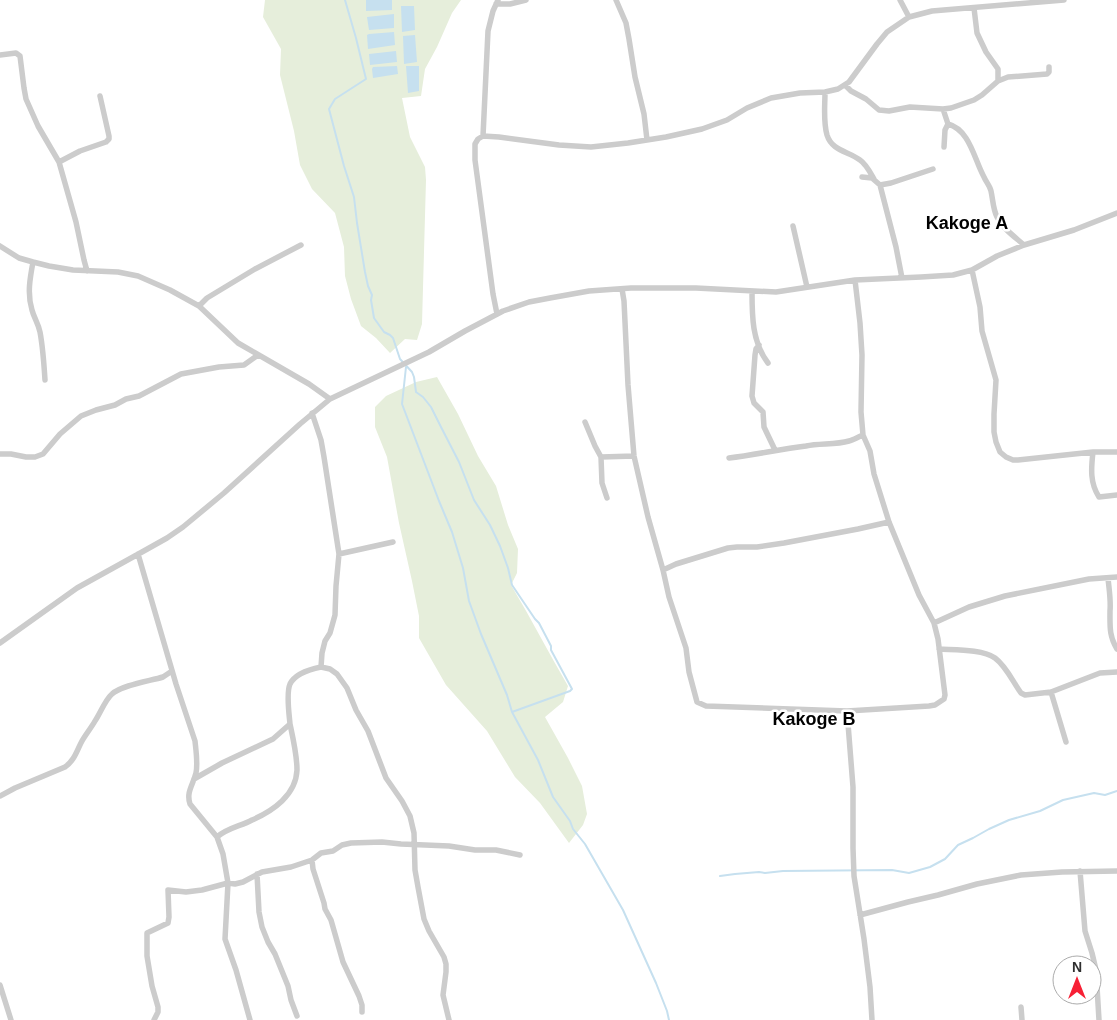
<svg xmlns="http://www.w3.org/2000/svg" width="1117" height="1020" font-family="Arial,sans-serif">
  <rect width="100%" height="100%" fill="#fff"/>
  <path fill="#e6eedb" d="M 265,0 L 461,0 L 452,13 L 437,47 L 425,69 L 421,96 L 402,98 L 410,137 L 425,167 L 426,180 L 422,324 L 417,340 L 405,339 L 390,353 L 376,338 L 361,326 L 351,299 L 345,276 L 344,247 L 335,213 L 312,189 L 300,165 L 294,131 L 280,75 L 281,49 L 263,17 Z
    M 437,377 L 458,414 L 478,456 L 496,486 L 508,525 L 518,549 L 517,573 L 511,585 C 531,618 548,652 568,686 L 563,702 L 545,717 L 568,758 L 582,786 L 587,814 L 583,825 L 569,843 L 540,803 L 515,777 L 487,731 L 446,685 L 419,638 L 419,616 L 412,581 L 399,523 L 387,457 L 375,427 L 375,407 L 386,396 L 416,382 Z"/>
  <path fill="#c6e0ef" d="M 366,0 L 392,0 L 392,10 L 366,11 Z
    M 401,6 L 414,6 L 415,30 L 402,32 Z
    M 394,14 L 394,28 L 369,30 L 367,17 Z
    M 394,32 L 395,45 L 368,49 L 367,35 L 369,34 Z
    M 415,35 L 417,62 L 404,64 L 403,36 Z
    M 396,51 L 397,62 L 370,65 L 369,54 Z
    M 397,66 L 398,74 L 373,78 L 372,69 L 373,67 Z
    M 406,66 L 419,66 L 419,91 L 408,93 Z"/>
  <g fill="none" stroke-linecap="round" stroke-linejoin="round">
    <path stroke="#c6e0ef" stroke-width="2" d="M 345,0 L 356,38 L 366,79 L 335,99 L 329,109 L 344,166 L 354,197 L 357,223 L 365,272 L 368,286 L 372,295 L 371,300 L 374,318 L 384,332 L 390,335 L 393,338 L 400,359 L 412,372 L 414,377 L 416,392 L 423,397 L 431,407 L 441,427 L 459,462 L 474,500 L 490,525 L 500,546 L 508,568 L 512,585 L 535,619 L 539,623 L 551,646 L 551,650 L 572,689 L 570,691 L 512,712 L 538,760 L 553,797 L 570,821 L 573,829 L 585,844 L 623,910 L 656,983 L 667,1011 L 669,1020
      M 406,367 L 402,404 L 439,501 L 452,532 L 463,568 L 469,601 L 481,634 L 507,695 L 512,712
      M 720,876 L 735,874 L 759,872 L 765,873 L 783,871 L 892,870 L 909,873 L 930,867 L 945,859 L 958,845 L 973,838 L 989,829 L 1009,820 L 1040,811 L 1063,800 L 1094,793 L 1105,795 L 1117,791"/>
    <path stroke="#ccc" stroke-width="5.5" d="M 616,0 L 626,23 L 629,39 L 635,77 L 644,114 L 647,140
      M 900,0 L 909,17
      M 496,4 L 510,4 L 526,0
      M 0,55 L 16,53 L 20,56 L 24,88 L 26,99 L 38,126 L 59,162 L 76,222 L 84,260 L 87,271
      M 998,81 L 1008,77 L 1047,74 L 1049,72 L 1049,67
      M 845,85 L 851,91 L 866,99 L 879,110 L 889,111 L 910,107 L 943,109 L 951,108 L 974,100 L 982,95 L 998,81 L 998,69 L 986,52 L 977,33 L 974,8
      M 825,92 C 825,106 823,121 827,135 C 832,151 848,151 860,160 C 866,164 870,172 874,179
      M 943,109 L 948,124 L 945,130 L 944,147
      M 948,124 C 970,130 974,159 984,177 C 986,182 990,186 991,191 C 993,200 993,209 997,217 C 1003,229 1015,237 1024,245
      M 483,136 L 488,31 L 493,11 L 498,0
      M 59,162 L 80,151 L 106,142 L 109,139 L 109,136 L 100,96
      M 862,177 L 872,178 L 880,185 L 896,247 L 902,278
      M 880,185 L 891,183 L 933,169
      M 793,226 L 807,287
      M 0,246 L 19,258 L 33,262 L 49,266 L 73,270 L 118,272 L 138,276 L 170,290 L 199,306 L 238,343 L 309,384 L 330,399
      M 33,262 C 30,278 27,294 32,310 C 34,318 38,323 40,332 C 43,348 44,364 45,380
      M 972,270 L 980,307 L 982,331 L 996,380 L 994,414 L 994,432 L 996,442 L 1000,452 L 1006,457 L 1013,460 L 1018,460 L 1093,452 L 1117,452
      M 855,280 L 860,323 L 862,355 L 861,412 L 863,435 L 870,451 L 874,474 L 889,522 L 919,595 L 934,623
      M 622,289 L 624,301 L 628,385 L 634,456 L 648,517 L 663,570 L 669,597 L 686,648 L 689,672 L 697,702 L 706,706 L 847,711 L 929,706 L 935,705 L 944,699 L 945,695 L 938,639 L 934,623 L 969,607 L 1005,596 L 1089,579 L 1117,577
      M 752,291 C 752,316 752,342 768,363
      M 199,306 L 207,298 L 255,269 L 301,245
      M 497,314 L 493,294 L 475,160 L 475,144 L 478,139 L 483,136 L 499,137 L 559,145 L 591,147 L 628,143 L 666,137 L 702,129 L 727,120 L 747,108 L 771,98 L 800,93 L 825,92 L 838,89 L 849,82 L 877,44 L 887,32 L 909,17 L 932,11 L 1064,0
      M 759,345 L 756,349 L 755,355 L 752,396 L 754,403 L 763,412 L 764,427 L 775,450
      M 312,413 L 321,440 L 324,457 L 339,554 L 336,586 L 335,615 L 330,633 L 325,641 L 322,653 L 321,667 L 330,669 L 337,674 L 347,688 L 356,710 L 368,731 L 386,778 L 402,801 L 410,816 L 414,833 L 415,870 L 418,887 L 424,919 L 429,931 L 444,957 L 446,964 L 446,972 L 443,995 L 449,1020
      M 585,422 L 595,446 L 601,457 L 634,456
      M 1093,452 C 1091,469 1090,483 1099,497 L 1117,495
      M 0,454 L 11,454 L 26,457 L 35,457 L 43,454 L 60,434 L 81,416 L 96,410 L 115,405 L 126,399 L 139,396 L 181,374 L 219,367 L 244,365 L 258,355
      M 601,457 L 602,483 L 607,498
      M 729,458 C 755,455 780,449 806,446 C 820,443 835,445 849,441 C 853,440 858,437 863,435
      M 138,554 L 176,684 L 195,741 C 196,751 198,763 196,773 C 193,785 186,792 190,804 L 217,837 L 223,854 L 228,883 L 225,939 L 236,970 L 250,1020
      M 339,554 L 393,542
      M 663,570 L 676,564 L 728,548 L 737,547 L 757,547 L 784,543 L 858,529 L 889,522
      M 1108,578 C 1109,589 1111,600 1110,611 C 1110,626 1109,636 1117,649
      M 0,643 L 77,588 L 142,552 L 167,538 L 183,527 L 224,493 L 300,424 L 330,399 L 429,352 L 465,331 L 503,311 L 529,302 L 550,298 L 589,291 L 631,288 L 696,288 L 776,292 L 855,280 L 921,277 L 953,275 L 972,270 L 997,256 L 1024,245 L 1074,230 L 1117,213
      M 939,649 C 954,650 983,649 995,658 C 1006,666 1013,682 1021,693 L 1025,695 L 1051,692 L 1100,673 L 1117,672
      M 1051,692 L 1066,742
      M 847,711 L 853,787 L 853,848 L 854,876 L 864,939 L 870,987 L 872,1020
      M 194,779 L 222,763 L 273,739 L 290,724 C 289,713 286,693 290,684 C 295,674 311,669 321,667
      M 0,796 L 15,788 L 65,767 C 75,760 77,750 82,741 C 86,734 91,728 95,721 C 100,714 105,700 112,694 C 122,685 150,681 163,677 L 172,671
      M 217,837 C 227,828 241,826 252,820 C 273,811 296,795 297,770 C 297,755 293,738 290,724
      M 312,860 L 313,869 L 324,903 L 325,909 L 331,920 L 343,962 L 359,996 L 362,1005 L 362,1012
      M 1080,871 L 1085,931 L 1092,953 L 1096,970 L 1099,1020
      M 257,874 L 259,912 L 262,927 L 268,942 L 275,954 L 288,986 L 291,1000 L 297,1016
      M 860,915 L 908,902 L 938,895 L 977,884 L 1021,875 L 1062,872 L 1117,871
      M 0,985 L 11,1020
      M 1021,1007 L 1022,1020
      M 154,1020 L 158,1012 L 158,1007 L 152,986 L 147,956 L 147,933 L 168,923 L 169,917 L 168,890 L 186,892 L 202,890 L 228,883 L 235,884 L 243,882 L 262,872 L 291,867 L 312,860 L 321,853 L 333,851 L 342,845 L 351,843 L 382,842 L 401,844 L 449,846 L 475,850 L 496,850 L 520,855"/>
  </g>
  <g text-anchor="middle" stroke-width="5" stroke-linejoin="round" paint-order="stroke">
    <g font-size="18" font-weight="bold" fill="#000" stroke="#fff">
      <text x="967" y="229">Kakoge A</text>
      <text x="814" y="725">Kakoge B</text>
    </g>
  </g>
  <g transform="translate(1077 980)"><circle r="24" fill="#ffffff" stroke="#acacac"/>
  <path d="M0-4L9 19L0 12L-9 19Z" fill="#f72035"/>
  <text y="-8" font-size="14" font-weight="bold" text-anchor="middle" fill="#2f2f2f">N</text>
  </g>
</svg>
